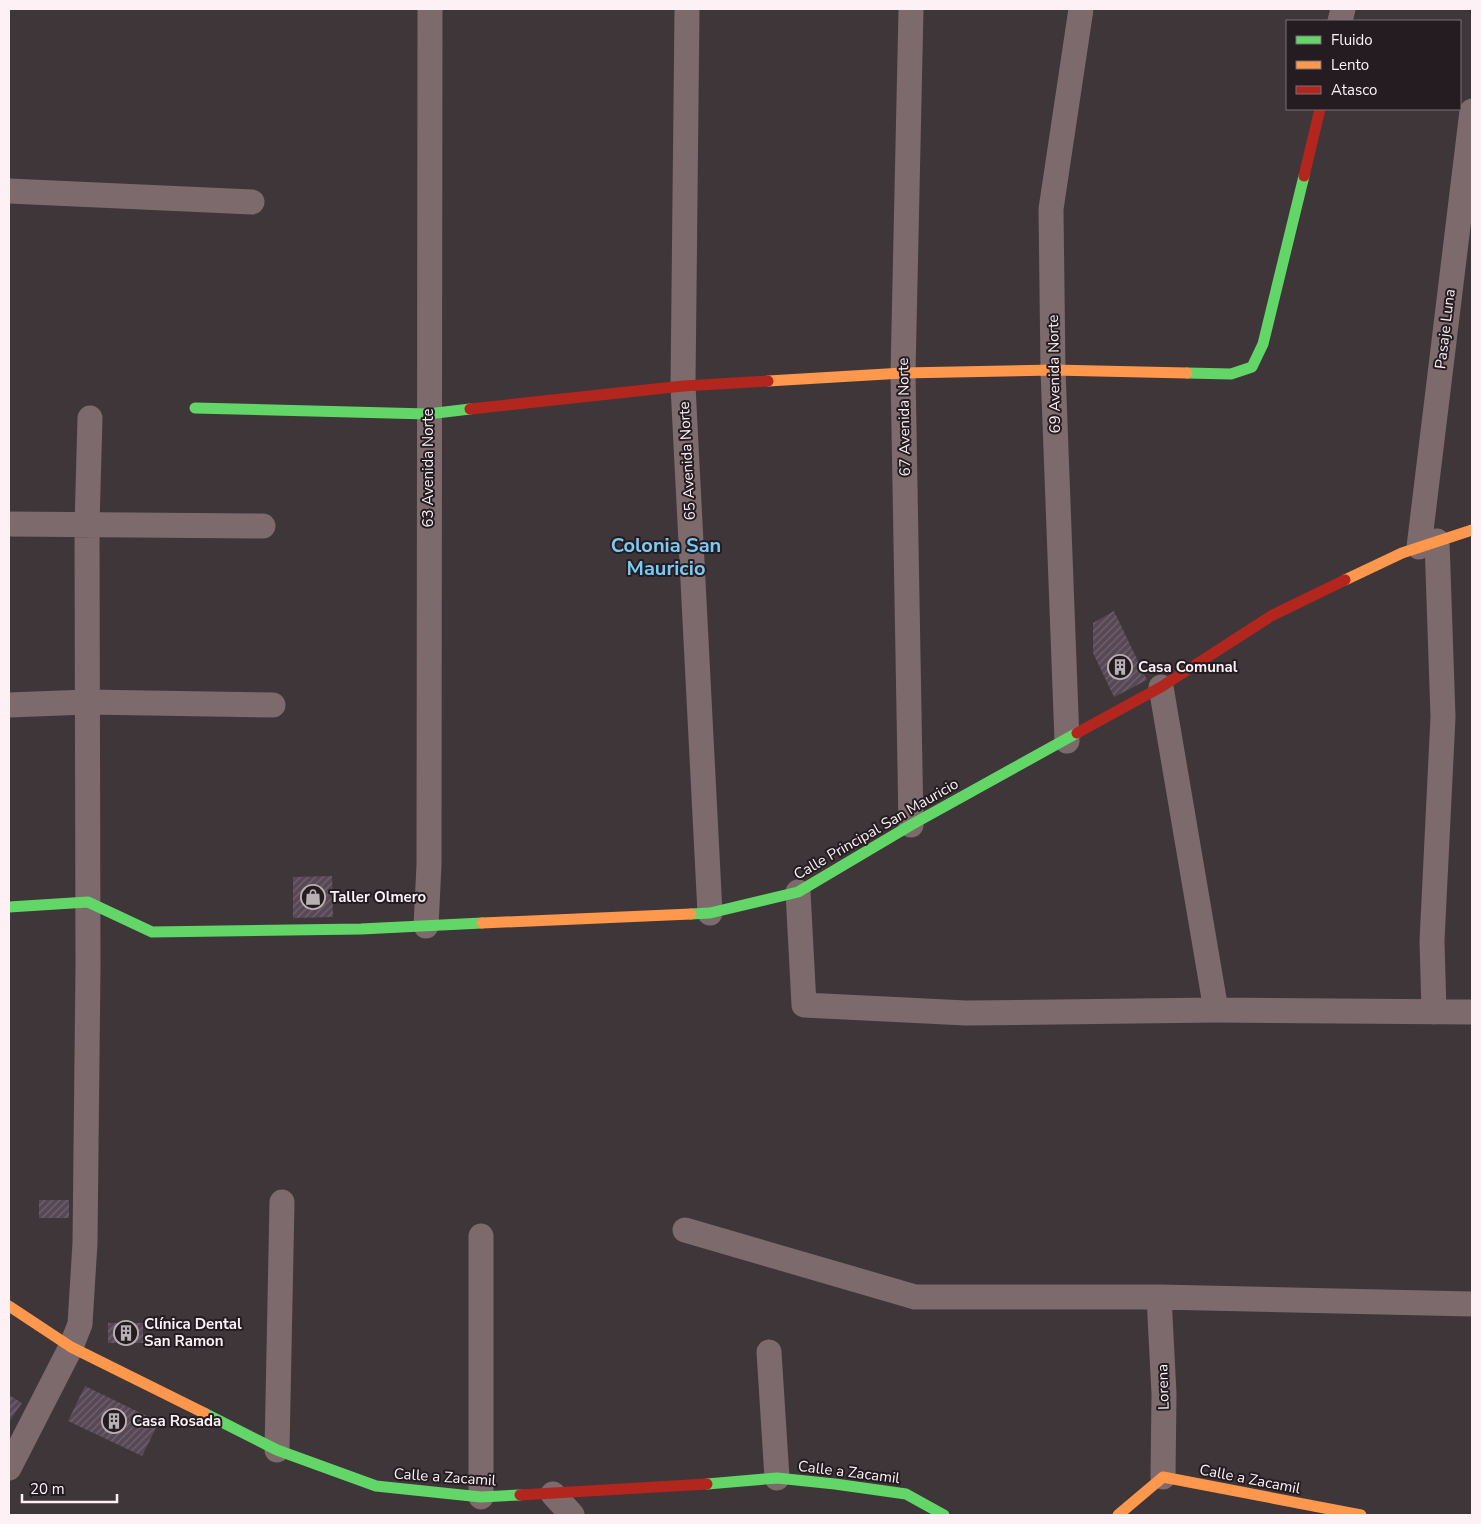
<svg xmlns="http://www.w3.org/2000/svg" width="1481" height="1524" font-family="'Nunito Sans',sans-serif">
  <defs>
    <pattern id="building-hatch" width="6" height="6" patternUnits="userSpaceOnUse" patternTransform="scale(1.25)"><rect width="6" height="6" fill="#584856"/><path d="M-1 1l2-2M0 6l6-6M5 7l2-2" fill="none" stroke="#71636f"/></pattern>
  </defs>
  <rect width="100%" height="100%" fill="#3f363a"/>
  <path fill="url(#building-hatch)" d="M 1114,611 L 1147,680 L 1114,697 L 1093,653 L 1093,623 Z
    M 332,876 L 333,917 L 293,918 L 293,877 Z
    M 39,1200 L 69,1200 L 69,1218 L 39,1218 Z
    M 108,1323 L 143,1323 L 143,1343 L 108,1343 Z
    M 85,1386 L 159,1422 L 142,1456 L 68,1421 Z
    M 9,1395 L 22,1403 L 9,1422 Z"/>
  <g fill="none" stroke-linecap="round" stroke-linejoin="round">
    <path stroke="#7c6a6d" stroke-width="25" d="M 687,9 L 683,386 L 710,913
      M 911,9 L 903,373 L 911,825
      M 1340,21 L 1343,9
      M 9,191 L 252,202
      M 9,524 L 263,526
      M 1419,547 L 1472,111
      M 1161,687 L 1216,1010
      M 9,705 L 87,702 L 273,705
      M 1067,741 L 1053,370 L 1051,209 L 1081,9
      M 798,892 L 804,1005 L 966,1013 L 1216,1010 L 1472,1012
      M 426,926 L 429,865 L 430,9
      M 1434,1012 L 1432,941 L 1443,717 L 1437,541
      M 685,1230 L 915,1297 L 1159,1297 L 1472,1304
      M 481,1236 L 481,1497
      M 1159,1297 L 1164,1394 L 1163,1477
      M 769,1352 L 777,1478
      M 277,1450 L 282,1202
      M 9,1468 L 71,1347 L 80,1324 L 85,1243 L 88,966 L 87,525 L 90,418
      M 553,1494 L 572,1515"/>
    <path stroke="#63d668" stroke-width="11" d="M 1187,373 L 1231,374 L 1252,367 L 1263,344 L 1304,176
      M 195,408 L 428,414 L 470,409
      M 9,907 L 88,902 L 152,932 L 361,929 L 482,923
      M 691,914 L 710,913 L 798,892 L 911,825 L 1077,733
      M 204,1413 L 277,1450 L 376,1486 L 481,1497 L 520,1495
      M 707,1484 L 777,1478 L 835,1484 L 906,1494 L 944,1515"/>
    <path stroke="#ff974d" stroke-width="11" d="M 768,381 L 903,373 L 1053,370 L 1187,373
      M 1345,580 L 1402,553 L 1472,530
      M 482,923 L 691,914
      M 9,1306 L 71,1347 L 204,1413
      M 1118,1515 L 1163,1477 L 1361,1515"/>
    <path stroke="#b3261e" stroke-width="11" d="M 1304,176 L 1320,109
      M 470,409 L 683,386 L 768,381
      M 1077,733 L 1161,687 L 1271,616 L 1345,580
      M 520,1495 L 707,1484"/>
  </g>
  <defs>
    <symbol id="building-ring" viewBox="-11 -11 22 22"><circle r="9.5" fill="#241c20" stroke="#bab0b4" stroke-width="1.5"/><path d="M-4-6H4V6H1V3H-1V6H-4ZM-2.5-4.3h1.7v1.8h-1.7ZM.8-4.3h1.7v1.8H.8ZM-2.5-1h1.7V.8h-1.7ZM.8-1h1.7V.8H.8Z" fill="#bab0b4"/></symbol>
    <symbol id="shop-ring" viewBox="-11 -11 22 22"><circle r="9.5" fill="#241c20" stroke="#bab0b4" stroke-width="1.5"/><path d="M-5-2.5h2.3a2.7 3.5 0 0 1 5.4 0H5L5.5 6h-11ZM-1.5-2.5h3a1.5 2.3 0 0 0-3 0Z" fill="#bab0b4"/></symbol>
  </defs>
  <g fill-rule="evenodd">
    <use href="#building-ring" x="1106" y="653" width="28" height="28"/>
    <use href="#shop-ring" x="299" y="883" width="28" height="28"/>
    <use href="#building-ring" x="112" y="1319" width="28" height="28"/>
    <use href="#building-ring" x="100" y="1407" width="28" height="28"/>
  </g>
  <g text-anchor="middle" stroke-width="4" stroke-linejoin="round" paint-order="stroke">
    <g font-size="15" fill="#fdf1f6" stroke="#241c20">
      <text transform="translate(1445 329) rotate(-83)" y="5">Pasaje Luna</text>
      <text transform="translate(1054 374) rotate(-91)" y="5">69 Avenida Norte</text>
      <text transform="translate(904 417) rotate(-91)" y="5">67 Avenida Norte</text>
      <text transform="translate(687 461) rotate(-93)" y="5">65 Avenida Norte</text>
      <text transform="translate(428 468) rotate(-90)" y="5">63 Avenida Norte</text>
      <text transform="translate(876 829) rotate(-30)" y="5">Calle Principal San Mauricio</text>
      <text transform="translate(1163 1387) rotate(-92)" y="5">Lorena</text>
      <text transform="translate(849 1472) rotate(7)" y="5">Calle a Zacamil</text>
      <text transform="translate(445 1477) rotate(4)" y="5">Calle a Zacamil</text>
      <text transform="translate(1250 1479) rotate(11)" y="5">Calle a Zacamil</text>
    </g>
    <g font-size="15" font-weight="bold" fill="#fdf1f6" stroke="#241c20" text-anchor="start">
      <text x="1138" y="672">Casa Comunal</text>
      <text x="330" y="902">Taller Olmero</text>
      <text x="144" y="1329">Clínica Dental<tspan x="144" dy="17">San Ramon</tspan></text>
      <text x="132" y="1426">Casa Rosada</text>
    </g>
    <g font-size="20" font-weight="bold" fill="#7acaf5" stroke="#241c20">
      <text x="666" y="552">Colonia San<tspan x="666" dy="23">Mauricio</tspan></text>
    </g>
  </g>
  <rect width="1481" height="1524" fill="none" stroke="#fdf1f6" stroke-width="20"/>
  <rect x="1286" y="20" width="175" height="90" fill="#241c20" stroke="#7b7176"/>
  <rect x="1296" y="36" width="25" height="8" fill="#63d668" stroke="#7b7176"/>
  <text x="1331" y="45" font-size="15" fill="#fdf1f6">Fluido</text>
  <rect x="1296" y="61" width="25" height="8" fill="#ff974d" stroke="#7b7176"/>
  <text x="1331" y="70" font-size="15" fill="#fdf1f6">Lento</text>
  <rect x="1296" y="86" width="25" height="8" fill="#b3261e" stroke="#7b7176"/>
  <text x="1331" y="95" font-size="15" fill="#fdf1f6">Atasco</text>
  <path d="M22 1494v8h95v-8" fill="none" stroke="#fdf1f6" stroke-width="2.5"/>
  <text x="30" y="1494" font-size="15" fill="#fdf1f6" stroke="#241c20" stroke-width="4" paint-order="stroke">20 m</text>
</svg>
